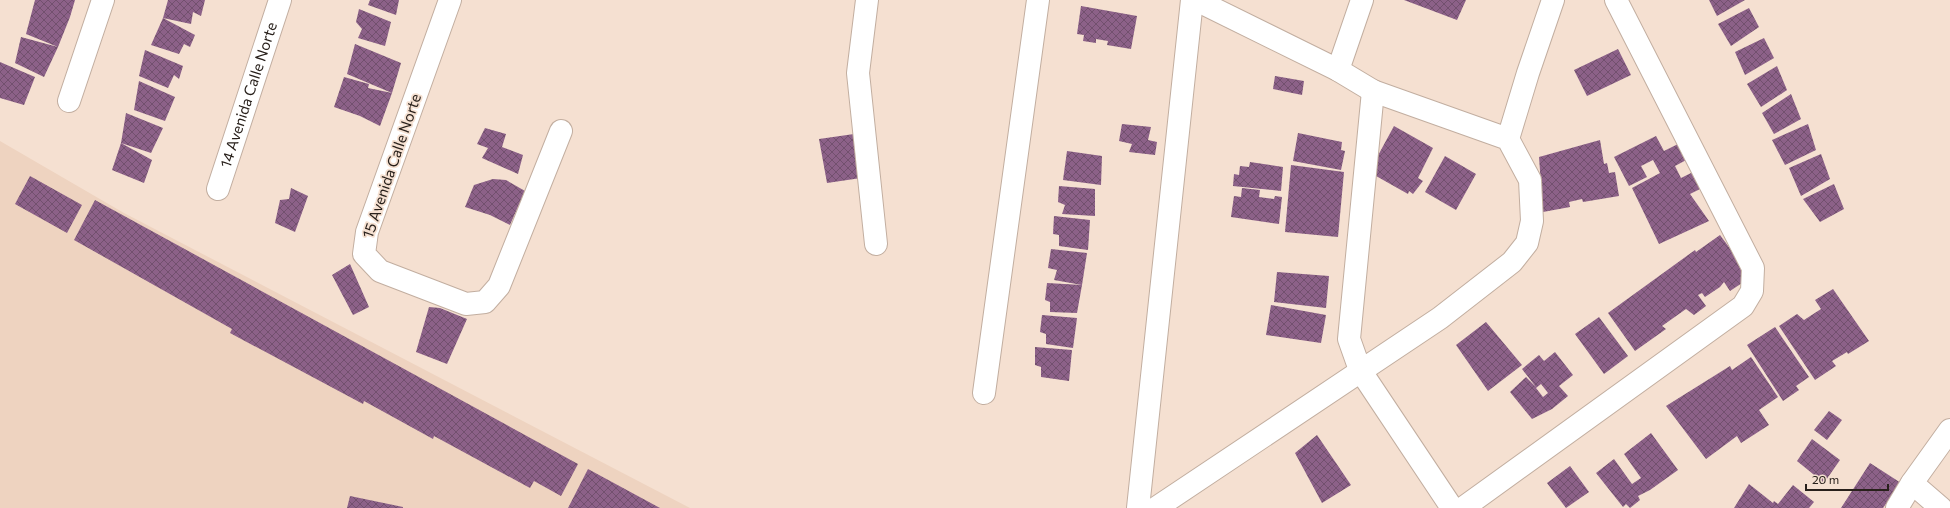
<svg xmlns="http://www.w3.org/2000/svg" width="1950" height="508" font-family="Commissioner,sans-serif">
  <defs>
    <pattern id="building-cross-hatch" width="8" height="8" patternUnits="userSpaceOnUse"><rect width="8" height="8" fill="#8c6188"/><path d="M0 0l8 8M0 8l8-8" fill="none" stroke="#72506e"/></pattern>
  </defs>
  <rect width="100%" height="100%" fill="#f5e0d1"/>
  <path fill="#eed3c0" d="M 0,141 L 124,213 L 690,508 L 0,508 Z"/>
  <path fill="url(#building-cross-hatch)" fill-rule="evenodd" d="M 35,0 L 75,0 L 70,17 L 58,47 L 44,77 L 15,63 L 21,37 L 58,47 L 26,34 Z
    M 168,0 L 205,0 L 201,16 L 193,12 L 191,24 L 163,18 Z
    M 370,0 L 399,0 L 396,15 L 368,5 Z
    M 1404,0 L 1466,0 L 1457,20 Z
    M 1709,0 L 1745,0 L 1717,16 Z
    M 1081,6 L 1137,16 L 1131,49 L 1107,45 L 1108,41 L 1096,39 L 1096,43 L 1083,41 L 1084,35 L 1077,34 Z
    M 1749,8 L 1759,27 L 1731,46 L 1718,24 Z
    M 359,9 L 391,22 L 385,46 L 358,38 L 362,29 L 356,22 Z
    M 163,18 L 195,35 L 190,47 L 184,44 L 179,54 L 151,45 Z
    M 1764,38 L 1774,58 L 1745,75 L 1735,52 Z
    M 355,44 L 401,63 L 392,93 L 347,74 Z
    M 1618,49 L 1631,75 L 1587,96 L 1574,70 Z
    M 145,50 L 183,66 L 179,79 L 174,75 L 168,88 L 139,76 Z
    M 0,62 L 35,77 L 24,105 L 0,98 Z
    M 1777,66 L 1787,90 L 1761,107 L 1747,84 Z
    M 1275,76 L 1304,81 L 1302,95 L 1273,89 Z
    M 344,77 L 369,84 L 368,88 L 392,93 L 380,126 L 360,116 L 334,107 Z
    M 139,81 L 175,97 L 165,121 L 134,110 Z
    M 1791,94 L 1801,119 L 1774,134 L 1762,113 Z
    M 126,113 L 163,128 L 151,153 L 121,143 Z
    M 1122,124 L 1151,127 L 1148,140 L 1157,142 L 1155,155 L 1129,152 L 1132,144 L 1119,141 Z
    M 1808,124 L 1816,150 L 1785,165 L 1772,140 Z
    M 1394,126 L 1433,148 L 1418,178 L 1423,181 L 1413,194 L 1409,191 L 1408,194 L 1369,172 Z
    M 485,128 L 506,134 L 502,147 L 523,155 L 518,174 L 482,158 L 488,148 L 477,144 Z
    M 1298,133 L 1342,142 L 1341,150 L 1345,151 L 1341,170 L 1293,161 Z
    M 854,134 L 861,178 L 827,183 L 819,139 Z
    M 1656,136 L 1664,151 L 1682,142 L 1690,158 L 1675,166 L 1681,178 L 1695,171 L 1704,187 L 1690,194 L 1709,221 L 1659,244 L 1632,188 L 1660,173 L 1653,160 L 1641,166 L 1647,177 L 1629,186 L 1614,157 Z
    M 1600,140 L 1604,164 L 1607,163 L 1609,173 L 1615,172 L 1619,196 L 1583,202 L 1582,199 L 1569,202 L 1570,207 L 1543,212 L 1539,157 Z
    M 121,143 L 152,160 L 144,183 L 112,170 Z
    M 1067,151 L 1102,156 L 1101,185 L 1063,180 Z
    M 1821,154 L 1830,179 L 1801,196 L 1789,168 Z
    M 1445,156 L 1476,174 L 1456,210 L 1425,192 Z
    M 1250,162 L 1283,167 L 1281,191 L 1233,186 L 1234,174 L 1239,175 L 1240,166 L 1249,167 Z
    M 1291,165 L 1344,172 L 1338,237 L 1285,232 Z
    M 30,176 L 82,205 L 67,233 L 15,204 Z
    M 493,179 L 506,180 L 525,191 L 510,225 L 490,215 L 465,207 L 474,185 Z
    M 1834,184 L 1844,209 L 1820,222 L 1803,199 Z
    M 1059,186 L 1095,189 L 1095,216 L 1062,214 L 1065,205 L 1058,202 Z
    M 291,188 L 308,196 L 295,232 L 275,223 L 280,200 L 289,199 Z
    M 1242,188 L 1260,190 L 1259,197 L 1274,199 L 1275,196 L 1282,197 L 1279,224 L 1231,217 L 1234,196 L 1241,197 Z
    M 95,200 L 578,464 L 561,496 L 534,481 L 530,488 L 434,436 L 433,439 L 364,401 L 363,404 L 230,333 L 232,329 L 74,240 Z
    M 1054,216 L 1090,220 L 1088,250 L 1059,246 L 1059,235 L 1053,234 Z
    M 1720,235 L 1751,277 L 1730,291 L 1724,282 L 1720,287 L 1705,297 L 1702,293 L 1698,295 L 1706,306 L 1694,315 L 1686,309 L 1662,326 L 1666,329 L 1635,351 L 1608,313 L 1695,250 L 1696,252 Z
    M 1051,249 L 1087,253 L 1082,285 L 1054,280 L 1057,270 L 1048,268 Z
    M 350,264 L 369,307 L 353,315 L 332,275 Z
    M 1277,272 L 1329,276 L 1326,308 L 1274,302 Z
    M 1047,283 L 1082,285 L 1077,313 L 1050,312 L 1050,302 L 1045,300 Z
    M 1833,289 L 1869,341 L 1848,354 L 1847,352 L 1832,361 L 1836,366 L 1815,380 L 1779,326 L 1797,314 L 1804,320 L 1821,309 L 1815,300 Z
    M 1271,305 L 1326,315 L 1321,343 L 1266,335 Z
    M 429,307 L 440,308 L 467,319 L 447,364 L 416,352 Z
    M 1042,315 L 1077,318 L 1073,348 L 1046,344 L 1046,334 L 1040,332 Z
    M 1599,317 L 1628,356 L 1604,374 L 1575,334 Z
    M 1486,322 L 1522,365 L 1488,391 L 1456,345 Z
    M 1775,327 L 1809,377 L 1796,386 L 1799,390 L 1783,401 L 1747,345 Z
    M 1035,347 L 1072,350 L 1069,381 L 1041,377 L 1041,367 L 1035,365 Z
    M 1555,352 L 1573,375 L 1559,386 L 1568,396 L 1552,409 L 1532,419 L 1510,392 L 1526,377 L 1536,387 L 1522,369 L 1539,355 L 1544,361 ZM 1541,384 L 1548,393 L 1543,397 L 1536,388 Z
    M 1751,357 L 1778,397 L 1759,410 L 1769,425 L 1741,443 L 1737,436 L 1706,459 L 1666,406 L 1730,366 L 1732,370 Z
    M 1829,411 L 1842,420 L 1827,440 L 1814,430 Z
    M 1651,433 L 1678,470 L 1650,490 L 1638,496 L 1640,500 L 1630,508 L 1626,504 L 1623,507 L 1596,473 L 1614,459 L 1632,484 L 1641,478 L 1624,454 Z
    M 1317,435 L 1351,485 L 1322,503 L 1295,453 Z
    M 1812,439 L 1840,460 L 1824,483 L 1797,461 Z
    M 1870,463 L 1901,483 L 1883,508 L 1841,508 Z
    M 1570,466 L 1589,492 L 1566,508 L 1547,483 Z
    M 588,469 L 660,508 L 568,508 Z
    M 1749,484 L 1773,503 L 1774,501 L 1778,504 L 1793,485 L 1814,502 L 1809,508 L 1734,508 Z
    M 350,496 L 403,507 L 403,508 L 347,508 Z"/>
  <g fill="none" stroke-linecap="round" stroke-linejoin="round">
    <defs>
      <g id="minor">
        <path d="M 450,0 L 367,232 L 364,254 L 380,271 L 466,304 L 485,302 L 499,286 L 561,131"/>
        <path d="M 867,0 L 858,73 L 876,244"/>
        <path d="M 1338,70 L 1362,0"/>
        <path d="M 1373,91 L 1349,339 L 1360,370 L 1452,508"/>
        <path d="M 69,101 L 103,0"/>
        <path d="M 1508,139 L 1528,73 L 1553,0"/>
        <path id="s1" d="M 218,189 L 280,0"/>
        <path d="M 984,393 L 1038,0"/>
        <path d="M 1912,483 L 1941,508"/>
        <path d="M 1138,508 L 1192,0"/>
        <path d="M 1156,508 L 1440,318 L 1512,262 L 1527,243 L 1532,221 L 1530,180 L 1508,139 L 1373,91 L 1338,70 L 1196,0"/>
        <path d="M 1463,508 L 1743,306 L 1752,291 L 1753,268 L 1616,0"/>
        <path d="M 1897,508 L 1912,483 L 1950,430"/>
      </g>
    </defs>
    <use href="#minor" stroke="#c2aea0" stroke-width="24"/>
    <use href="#minor" stroke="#fff" stroke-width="22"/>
  </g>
  <g text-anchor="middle" stroke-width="3.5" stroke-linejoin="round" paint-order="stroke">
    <g font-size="15" fill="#28201b" stroke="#f5e0d1">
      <text dy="5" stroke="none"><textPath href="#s1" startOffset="99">14 Avenida Calle Norte</textPath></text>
      <text transform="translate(392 166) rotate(-71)" y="5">15 Avenida Calle Norte</text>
    </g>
  </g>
  <path d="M1806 484v6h82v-6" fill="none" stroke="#28201b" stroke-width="2"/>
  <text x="1812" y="484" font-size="12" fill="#28201b" stroke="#f5e0d1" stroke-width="3" paint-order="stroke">20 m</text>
</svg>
